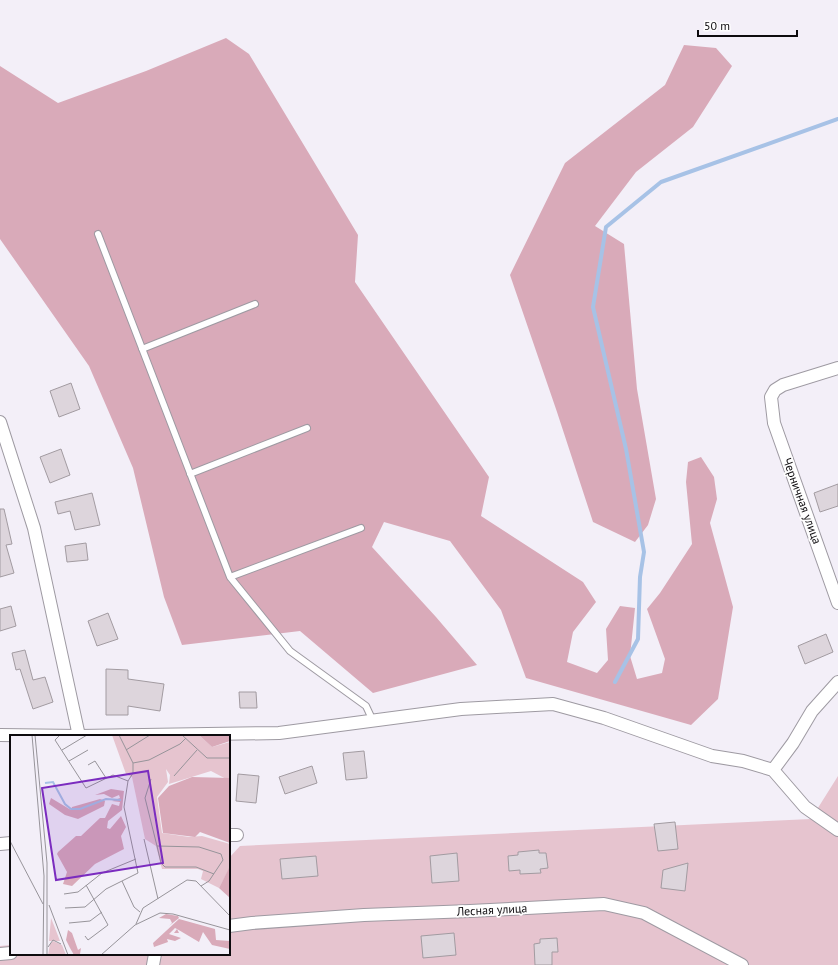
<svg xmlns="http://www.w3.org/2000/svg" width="838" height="965" font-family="'PT Sans',sans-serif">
  <rect width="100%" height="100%" fill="#f3eff8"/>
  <path fill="#e6c4cf" d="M 838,776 L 838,965 L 0,965 L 0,946 L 11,945 L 11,954 L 229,954 L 229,858 L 240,846 L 811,819 Z"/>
  <path fill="#d9aab9" d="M 226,38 L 249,54 L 358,235 L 355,282 L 489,477 L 481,516 L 583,582 L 596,602 L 573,632 L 567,662 L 597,673 L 608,660 L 606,629 L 620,606 L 635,608 L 630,656 L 637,679 L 662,673 L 665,659 L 647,609 L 660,593 L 692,544 L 686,482 L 688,462 L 701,457 L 714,477 L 717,499 L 710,523 L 733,607 L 718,699 L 691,725 L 526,678 L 501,610 L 450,541 L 384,522 L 372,547 L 436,617 L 477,665 L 373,693 L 300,631 L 182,645 L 164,597 L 133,468 L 89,366 L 0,239 L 0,66 L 58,103 L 146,71 Z
    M 684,45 L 716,48 L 732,66 L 693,127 L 636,172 L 595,226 L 624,244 L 637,389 L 656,499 L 648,525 L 635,542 L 593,522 L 557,412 L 510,275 L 565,163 L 665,85 Z"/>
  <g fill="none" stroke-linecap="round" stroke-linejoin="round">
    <path stroke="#a7c2e6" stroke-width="4" d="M 615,682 L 638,639 L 640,577 L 644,552 L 626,449 L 593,307 L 606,227 L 661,182 L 838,119"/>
  </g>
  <path fill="#ddd5dc" stroke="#a29ba1" d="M 71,383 L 80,409 L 59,417 L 50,391 Z
    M 61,449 L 70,475 L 50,483 L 40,457 Z
    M 838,484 L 838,506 L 820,512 L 814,493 Z
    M 92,493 L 100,525 L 75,530 L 70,511 L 58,514 L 55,502 Z
    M 0,509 L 4,509 L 12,544 L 6,545 L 14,573 L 0,577 Z
    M 86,543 L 88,560 L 67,562 L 65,546 Z
    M 11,606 L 16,626 L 0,631 L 0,609 Z
    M 108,613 L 118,639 L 97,646 L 88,621 Z
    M 826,634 L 833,652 L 805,664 L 798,646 Z
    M 25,650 L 33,680 L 45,677 L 53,702 L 33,709 L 20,669 L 16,670 L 12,653 Z
    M 106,669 L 128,670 L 128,679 L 164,684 L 160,711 L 128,706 L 128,715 L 106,715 Z
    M 239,692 L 256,692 L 257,708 L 240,708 Z
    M 364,751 L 367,778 L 346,780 L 343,753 Z
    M 312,766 L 317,783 L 285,794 L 279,777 Z
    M 238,774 L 259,776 L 256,803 L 236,801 Z
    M 675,822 L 678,849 L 658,851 L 654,824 Z
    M 539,850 L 539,853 L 546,853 L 548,868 L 540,869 L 541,873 L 520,874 L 520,870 L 509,871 L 508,856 L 518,855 L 518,852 Z
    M 457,853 L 459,881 L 432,883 L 430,856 Z
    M 316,856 L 318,876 L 282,879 L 280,859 Z
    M 688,863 L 685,891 L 661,888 L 663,870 Z
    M 454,933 L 456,955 L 423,958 L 421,936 Z
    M 557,938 L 558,952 L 552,952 L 552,965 L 535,965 L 534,944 L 540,943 L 540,939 Z"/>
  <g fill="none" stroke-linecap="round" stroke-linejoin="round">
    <defs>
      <path id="lane" d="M 98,234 L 230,577 L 290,651 L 366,706 L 373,721
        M 142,349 L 255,304
        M 190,474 L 307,428
        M 230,577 L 361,528"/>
      <path id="street" d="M 838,368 L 783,385 L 775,390 L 771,397 L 774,423 L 838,603
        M 0,422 L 34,528 L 79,736
        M 0,735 L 79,736 L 279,733 L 461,709 L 553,704 L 604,718 L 712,756 L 743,761 L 773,770 L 805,807 L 838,830
        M 773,770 L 793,743 L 812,711 L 838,682
        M 229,835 L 237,835
        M 0,844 L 11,843
        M 229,926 L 252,923 L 364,915 L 470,911 L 604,904 L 644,913 L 742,965
        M 0,954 L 11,953
        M 153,965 L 155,954"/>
    </defs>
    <use href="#lane" stroke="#9e9aa2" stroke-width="8"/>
    <use href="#street" stroke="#9e9aa2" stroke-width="14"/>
    <use href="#lane" stroke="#fff" stroke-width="6"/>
    <use href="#street" stroke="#fff" stroke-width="12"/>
  </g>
  <g text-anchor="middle" stroke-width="3.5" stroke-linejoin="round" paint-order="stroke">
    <g font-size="12" fill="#0d0b0e" stroke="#fefefe">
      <text transform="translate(802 501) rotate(70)" y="4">Черничная улица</text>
      <text transform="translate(492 910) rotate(-3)" y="4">Лесная улица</text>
    </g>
  </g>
  <g transform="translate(10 735)">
    <rect width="220" height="220" fill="#f3eff8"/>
    <path d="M 102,0 L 189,0 L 202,12 L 220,7 L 220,46 L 201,36 L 159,49 L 160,40 L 156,34 L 158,47 L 147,62 L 152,98 L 179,102 L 192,101 L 220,109 L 220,132 L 209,153 L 191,144 L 193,136 L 188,134 L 152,134 L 146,111 L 135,104 L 122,42 L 116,39 ZM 41,183 L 45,193 L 50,206 L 39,206 ZM 43,206 L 52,210 L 56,220 L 38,220 L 40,209 Z" fill="#e6c4cf"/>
    <path d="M 189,0 L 220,0 L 220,6 L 202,12 ZM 182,42 L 220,43 L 220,108 L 190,97 L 185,102 L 153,98 L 148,63 L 159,51 ZM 101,54 L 114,56 L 112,75 L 98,86 L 97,93 L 100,94 L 111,81 L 116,92 L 111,101 L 114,114 L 85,129 L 62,151 L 53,149 L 57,137 L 47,119 L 48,117 L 66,101 L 71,101 L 90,83 L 95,83 L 102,69 L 109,71 L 110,67 L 102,66 L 110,63 L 109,60 L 102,63 L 94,59 L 85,60 ZM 41,63 L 61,75 L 62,72 L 90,64 L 95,66 L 94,71 L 68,84 L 55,80 L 39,69 ZM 220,131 L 220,163 L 209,153 ZM 156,179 L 168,181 L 169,183 L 159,191 L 162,188 L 160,184 L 149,183 ZM 169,184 L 205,194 L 206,205 L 220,206 L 220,214 L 202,210 L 193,197 L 189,207 L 167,194 L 169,198 L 164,198 L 167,194 L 165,193 L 159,199 L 171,203 L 165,206 L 157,204 L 158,207 L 144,212 L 143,208 ZM 58,195 L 62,198 L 68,215 L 71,213 L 70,219 L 64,220 L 60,213 L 56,205 Z" fill="#d9aab9"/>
    <path fill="none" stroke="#a7c2e6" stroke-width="2" d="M 35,48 L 43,47 L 55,69 L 61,74 L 70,74 L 96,64 L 111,65"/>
    <path fill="none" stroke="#97949a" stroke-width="1" d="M 22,0 L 34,141 L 33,220M 25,0 L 37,128 L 37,220M 50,0 L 45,5 L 76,53 L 103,40 L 118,46M 109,0 L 123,28 L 139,25 L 170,9 L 176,3M 172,0 L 197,23 L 220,23M 52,15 L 77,0M 116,15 L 140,0M 59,26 L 78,15M 123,28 L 123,38 L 118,46 L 114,72 L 128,138 L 112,146 L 124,172 L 130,177M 78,30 L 85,26 L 96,43M 164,41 L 187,15M 141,44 L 135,63 L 147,111 L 189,112 L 211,119 L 213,125 L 199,146 L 191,151M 134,104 L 148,164M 0,106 L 33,169M 147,111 L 151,128 L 155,132 L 186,132 L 204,139M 54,159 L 68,157 L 92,138 L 126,124M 39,170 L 58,220M 55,173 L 75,172 L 96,154 L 112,146M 59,188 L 80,186 L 92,177M 126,189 L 133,173 L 177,145 L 186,146 L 220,181M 75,201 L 78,205 L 98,190 L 76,150M 38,212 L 43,205 L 51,209M 91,220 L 125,190 L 150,178 L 163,179 L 220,195"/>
    <path fill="#7b2cbf" fill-opacity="0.15" stroke="#7b2cbf" stroke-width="2" d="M 138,36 L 153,128 L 46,145 L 32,53 Z"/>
    <rect width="220" height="220" fill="none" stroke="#0d0b0e" stroke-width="2"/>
  </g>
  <path d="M698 30v6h99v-6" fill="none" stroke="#0d0b0e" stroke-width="2"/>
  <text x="704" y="30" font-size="12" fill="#0d0b0e" stroke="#fefefe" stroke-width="3" paint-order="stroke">50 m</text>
</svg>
